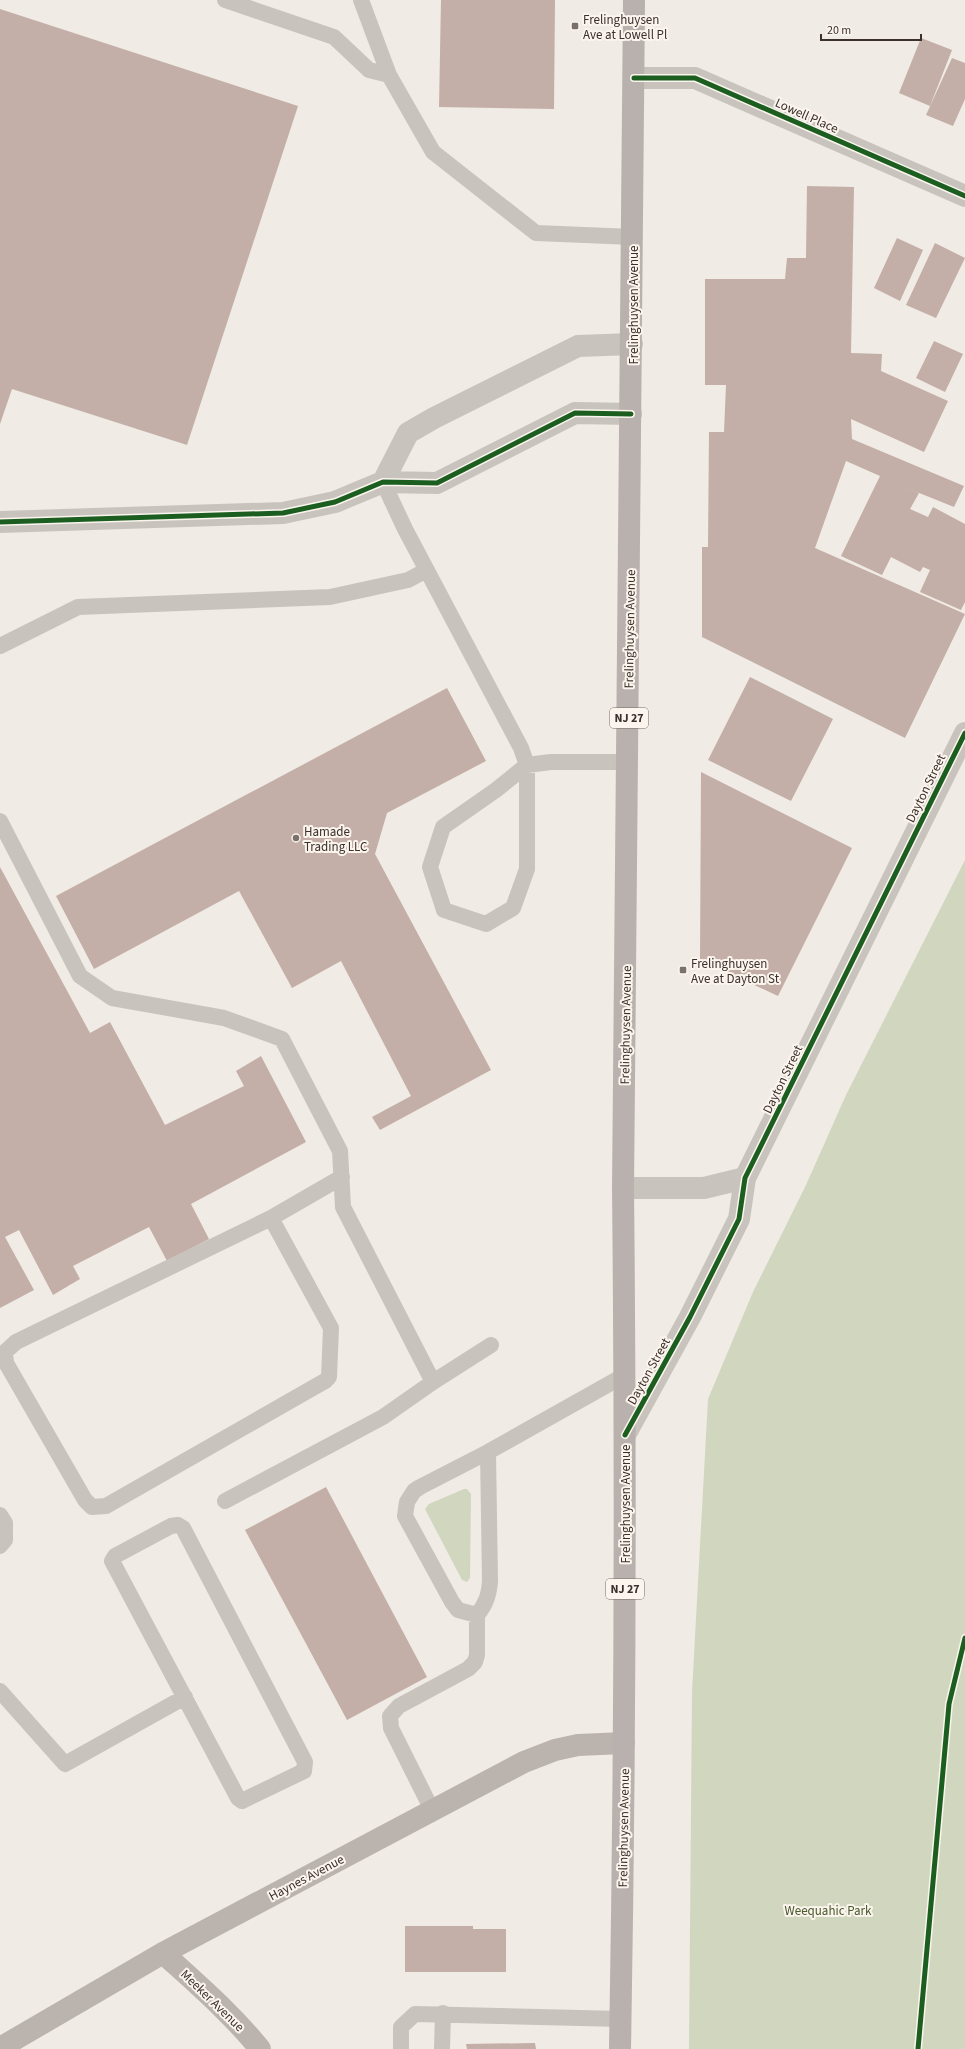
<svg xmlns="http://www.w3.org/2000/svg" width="965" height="2049" font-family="'Source Sans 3',sans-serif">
  <rect width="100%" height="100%" fill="#f0ebe5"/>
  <path fill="#d1d6bf" d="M 965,860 L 965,2049 L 689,2049 L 692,1692 L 708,1399 L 753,1292 L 806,1185 L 846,1095 Z
    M 464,1489 L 467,1489 L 471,1494 L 470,1578 L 467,1582 L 462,1580 L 425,1509 L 429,1504 Z"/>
  <path fill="#c3afa7" d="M 441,0 L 555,0 L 554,109 L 439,107 Z
    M 0,9 L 298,106 L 187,445 L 12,389 L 0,424 Z
    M 921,38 L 952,50 L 930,106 L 899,93 Z
    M 952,58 L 965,63 L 965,99 L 953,126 L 926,115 Z
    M 807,186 L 854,187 L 851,353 L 882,354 L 881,371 L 948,401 L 924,452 L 851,419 L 852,439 L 964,486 L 954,507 L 897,484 L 919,493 L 910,509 L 928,517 L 933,507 L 965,524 L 965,602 L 961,610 L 920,592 L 930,570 L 923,567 L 920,572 L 891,557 L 882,575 L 841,556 L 880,476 L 846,461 L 815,548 L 965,614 L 905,738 L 702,637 L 702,547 L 708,547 L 709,432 L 724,432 L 726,385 L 705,385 L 705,279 L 785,279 L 787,258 L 806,258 Z
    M 897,238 L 923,250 L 900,301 L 874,288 Z
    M 935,243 L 965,258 L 936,318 L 906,305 Z
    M 934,341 L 963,354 L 945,392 L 916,378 Z
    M 750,677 L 833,719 L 791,801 L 708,760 Z
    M 447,688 L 486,761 L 387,813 L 375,854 L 491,1070 L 380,1130 L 372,1117 L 411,1096 L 341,961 L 292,988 L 239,891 L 94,969 L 56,896 Z
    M 701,772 L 852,848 L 778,996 L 700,960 Z
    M 0,867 L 90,1033 L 110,1022 L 165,1125 L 244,1086 L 236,1071 L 261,1056 L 306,1142 L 191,1204 L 209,1239 L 167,1261 L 149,1227 L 73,1266 L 80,1279 L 53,1295 L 19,1230 L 5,1237 L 34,1290 L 0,1308 Z
    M 326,1487 L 427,1677 L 347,1720 L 245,1530 Z
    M 405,1926 L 473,1926 L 473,1929 L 506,1929 L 506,1972 L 405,1972 Z
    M 535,2043 L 536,2049 L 467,2049 L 466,2044 Z"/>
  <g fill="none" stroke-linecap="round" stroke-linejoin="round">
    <path stroke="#c2bbb6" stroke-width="2.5" stroke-dasharray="2 2" stroke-linecap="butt" d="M 918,2049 L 949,1704 L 965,1638"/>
    <path stroke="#c9c3be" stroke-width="16" d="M 225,0 L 334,37 L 369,70 L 389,75
      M 361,0 L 389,75 L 433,152 L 536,233 L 633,237
      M 383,482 L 405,529 L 521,748 L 527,765 L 527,869 L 513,908 L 486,924 L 444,910 L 430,867 L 443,827 L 496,790 L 527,765 L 551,762 L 628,762
      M 0,646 L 78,607 L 330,597 L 408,580 L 427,570
      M 0,821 L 80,976 L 112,998 L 224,1018 L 282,1039 L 340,1151 L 343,1207 L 433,1382 L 383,1417 L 225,1501
      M 271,1218 L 16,1342 L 5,1352 L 6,1363 L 85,1500 L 92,1507 L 106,1506 L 325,1381 L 329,1377 L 331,1328 L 271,1218 L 342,1177
      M 433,1382 L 491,1345
      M 488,1452 L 490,1581 C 489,1595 486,1604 477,1615 L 458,1610 L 452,1602 L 405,1516 L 407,1502 L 414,1491 L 420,1487 L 488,1452 L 625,1375
      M 0,1515 L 5,1523 L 5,1540 L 0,1546
      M 178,1525 L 183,1528 L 305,1762 L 304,1771 L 242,1801 L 238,1798 L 112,1561 L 115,1556 L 171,1526 Z
      M 0,1691 L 65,1764 L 185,1697
      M 432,1810 L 391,1728 L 390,1716 L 399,1706 L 468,1669 L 475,1662 L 477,1655 L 477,1615
      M 401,2049 L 401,2027 L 415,2014 L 621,2019
      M 442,2049 L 443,2013"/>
    <path stroke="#c9c3be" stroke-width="22" d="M 634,78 L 695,78 L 965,196
      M 383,482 L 408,433 L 434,418 L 578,346 L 632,344
      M 0,522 L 283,513 L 335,502 L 383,482 L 437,483 L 575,413 L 631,414
      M 623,1188 L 704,1188 L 745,1178
      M 625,1435 L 690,1317 L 739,1219 L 745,1178 L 965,733"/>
    <path stroke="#bab3ae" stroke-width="22" d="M 163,1953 C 197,1984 231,2013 260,2049
      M 0,2048 L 163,1953 L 524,1762 L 555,1750 L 578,1745 L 624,1743"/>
    <path stroke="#b8b1ad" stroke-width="22" d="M 620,2049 C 625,1762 626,1475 623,1188 L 634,0"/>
    <defs>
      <path id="cycleway" d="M 634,78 L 695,78 L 965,196
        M 0,522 L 283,513 L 335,502 L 383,482 L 437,483 L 575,413 L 631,414
        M 625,1435 L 690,1317 L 739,1219 L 745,1178 L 965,733
        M 918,2049 L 949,1704 L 965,1638"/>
    </defs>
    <use href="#cycleway" stroke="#fbf5ee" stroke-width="8"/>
    <use href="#cycleway" stroke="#1b5e20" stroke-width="5"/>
  </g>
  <g fill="#7a716c" stroke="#fbf5ee" stroke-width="1.5">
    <rect x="571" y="22" width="8" height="8" rx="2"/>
    <circle cx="296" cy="838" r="4"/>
    <rect x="679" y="966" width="8" height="8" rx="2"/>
  </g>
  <g text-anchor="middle" stroke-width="4" stroke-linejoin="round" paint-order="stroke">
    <g fill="#fbf5ee" stroke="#756b66" stroke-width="1">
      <rect x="610" y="708" width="38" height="20" rx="3"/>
      <rect x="606" y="1579" width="38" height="20" rx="3"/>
    </g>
    <g font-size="12" font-weight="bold" fill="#3b302b">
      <text x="629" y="722">NJ 27</text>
      <text x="625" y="1593">NJ 27</text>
    </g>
    <g font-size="13" fill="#3b302b" stroke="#fbf5ee" text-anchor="start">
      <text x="583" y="24">Frelinghuysen<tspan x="583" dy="15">Ave at Lowell Pl</tspan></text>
      <text x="304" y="836">Hamade<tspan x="304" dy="15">Trading LLC</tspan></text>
      <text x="691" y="968">Frelinghuysen<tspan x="691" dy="15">Ave at Dayton St</tspan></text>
    </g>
    <g font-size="13" fill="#3b302b" stroke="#fbf5ee">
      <text transform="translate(807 115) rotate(24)" y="5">Lowell Place</text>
      <text transform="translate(633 305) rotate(-90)" y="5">Frelinghuysen Avenue</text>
      <text transform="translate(629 629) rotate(-89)" y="5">Frelinghuysen Avenue</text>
      <text transform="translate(925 788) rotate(-64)" y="5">Dayton Street</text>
      <text transform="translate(625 1025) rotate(-89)" y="5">Frelinghuysen Avenue</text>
      <text transform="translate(782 1079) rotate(-64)" y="5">Dayton Street</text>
      <text transform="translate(648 1371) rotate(-61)" y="5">Dayton Street</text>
      <text transform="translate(625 1504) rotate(-90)" y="5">Frelinghuysen Avenue</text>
      <text transform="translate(623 1828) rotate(-89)" y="5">Frelinghuysen Avenue</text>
      <text transform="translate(306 1877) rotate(-28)" y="5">Haynes Avenue</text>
      <text transform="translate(213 2000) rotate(44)" y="5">Meeker Avenue</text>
    </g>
    <g font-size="13" fill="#4a5a2e" stroke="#fbf5ee">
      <text x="828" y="1915">Weequahic Park</text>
    </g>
  </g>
  <path d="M821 34v6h100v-6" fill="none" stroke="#3b302b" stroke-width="2"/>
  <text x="827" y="34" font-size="12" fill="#3b302b" stroke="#fbf5ee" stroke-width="3" paint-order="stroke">20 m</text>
</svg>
